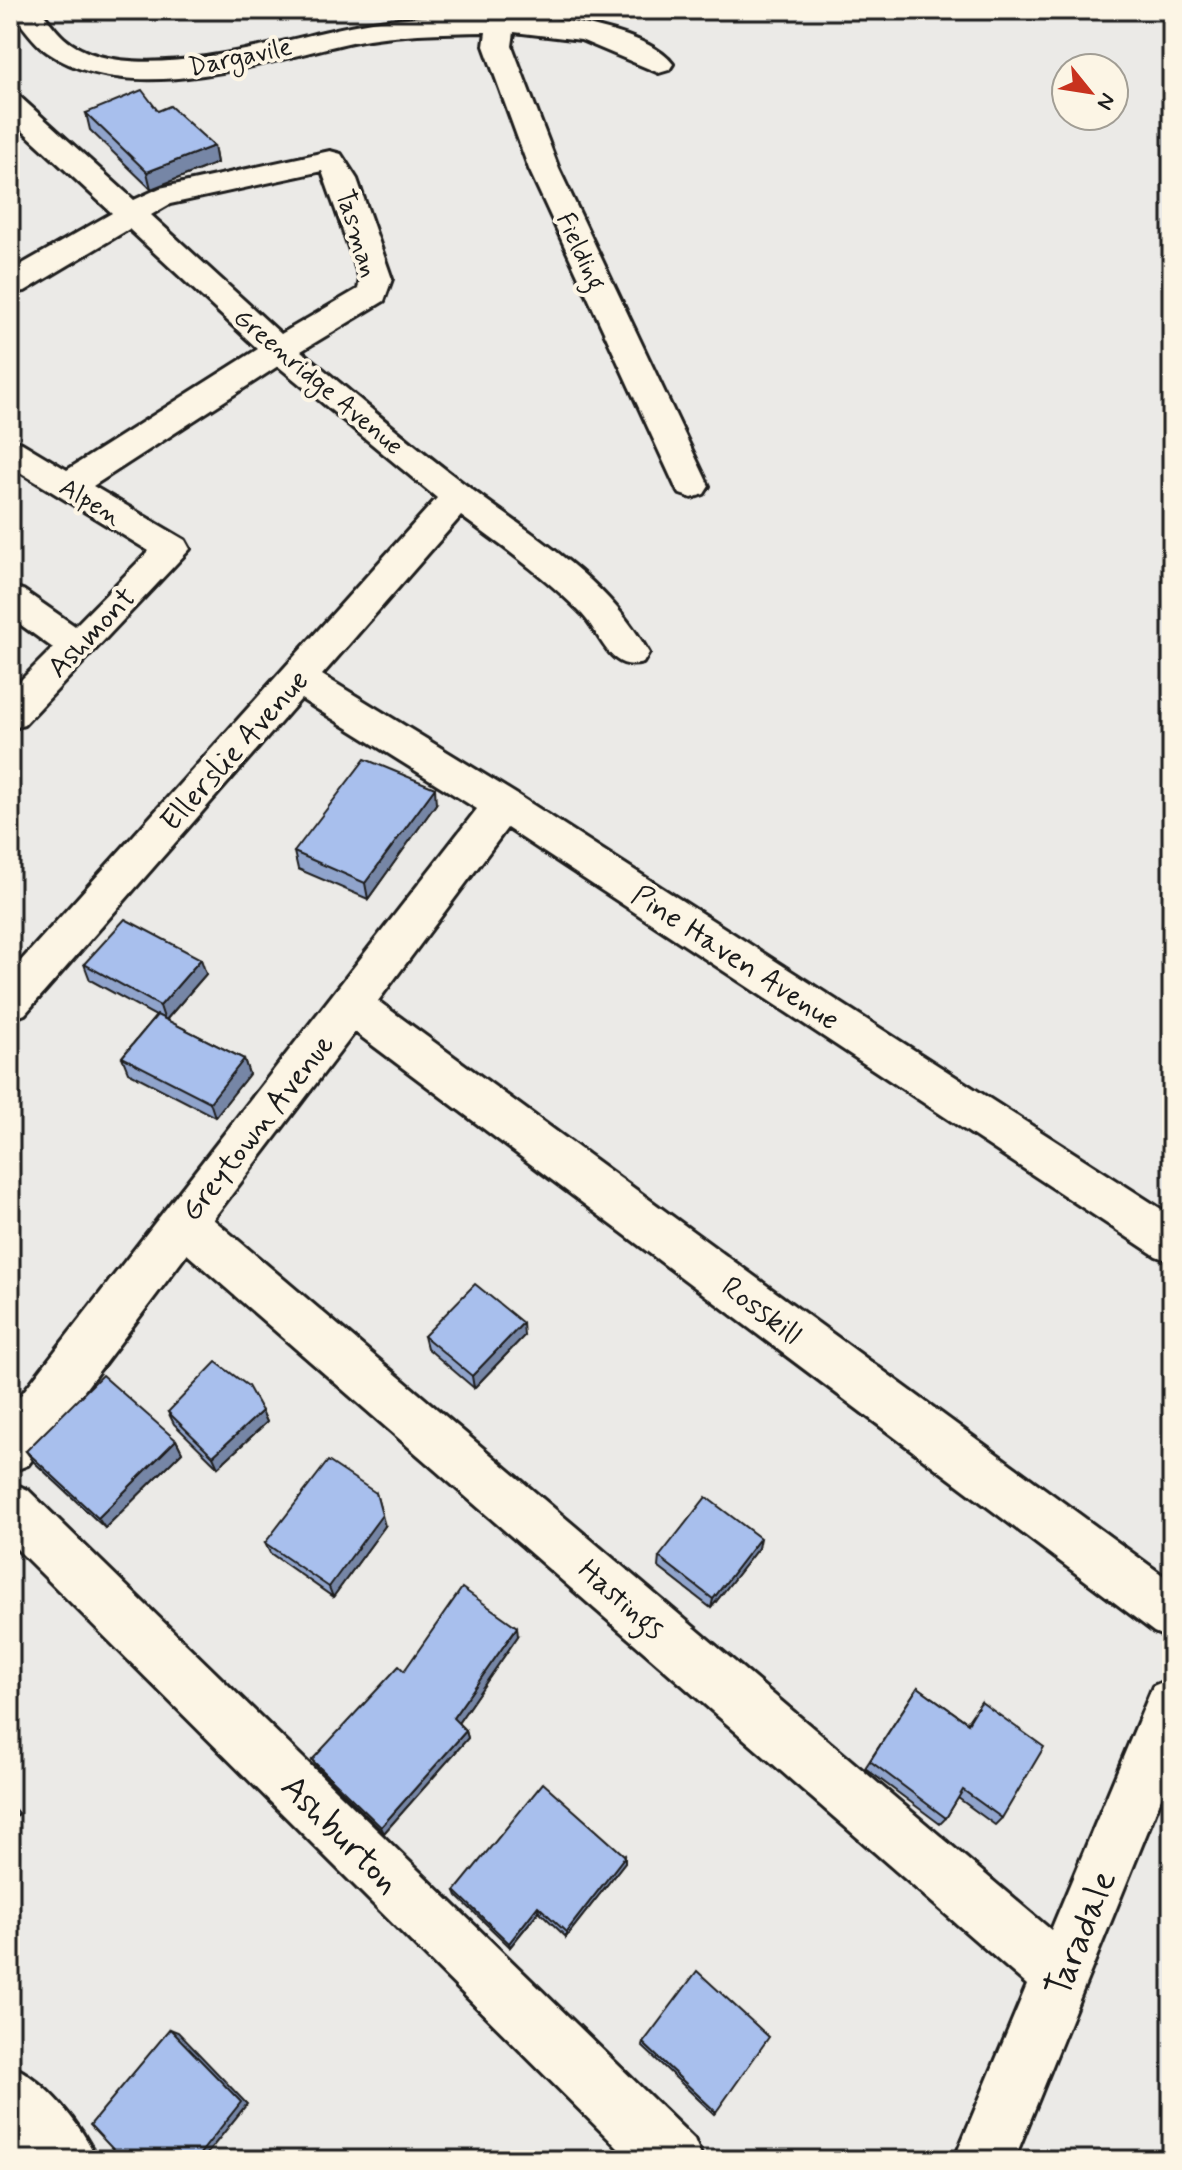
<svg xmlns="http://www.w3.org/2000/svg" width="1182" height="2170" font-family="Mynerve,sans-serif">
  <rect width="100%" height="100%" fill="#ebeae7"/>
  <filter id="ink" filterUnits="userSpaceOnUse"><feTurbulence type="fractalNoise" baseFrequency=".0125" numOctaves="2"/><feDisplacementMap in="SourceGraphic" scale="16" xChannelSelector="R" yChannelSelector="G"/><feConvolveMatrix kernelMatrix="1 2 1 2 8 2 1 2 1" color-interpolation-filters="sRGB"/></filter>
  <g filter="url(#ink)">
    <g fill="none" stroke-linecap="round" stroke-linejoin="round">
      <defs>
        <path id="minor" d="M 11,10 L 40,10 C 48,19 55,30 64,38 C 126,92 282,39 355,25 C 399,16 443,16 488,15 L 489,10 L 517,10 L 516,15 C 554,17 650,31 673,64 L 669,70 L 659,73 L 581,40 L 514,32 L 512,46 L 559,169 L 709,486 L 704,494 L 692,498 L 680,494 L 675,486 L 529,169 L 484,46 L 486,32 C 441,33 396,33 352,42 C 262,62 131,109 47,52 C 34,43 20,23 11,10 Z
          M 10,94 L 20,97 L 134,200 L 160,188 L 330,151 L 341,154 L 357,179 L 392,279 L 384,301 L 301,351 C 358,397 413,446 471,489 C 539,540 605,577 649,653 L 643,663 C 609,673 602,635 582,614 C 545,576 503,547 461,516 L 322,675 L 516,794 L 1172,1216 L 1172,1262 L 1156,1256 L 507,828 L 378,1001 L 1172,1582 L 1172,1640 L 1154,1632 L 355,1032 L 213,1219 L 1051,1930 L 1153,1686 L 1172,1678 L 1172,1771 L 1014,2160 L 954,2160 L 1027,1985 L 187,1254 L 28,1465 L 10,1472 L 10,1409 L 477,809 L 301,699 L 25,1014 L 10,1020 L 10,973 L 437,498 L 278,366 L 93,486 L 185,540 L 190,549 L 24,725 L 10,729 L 10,691 L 53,648 L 10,617 L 10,586 L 23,590 L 75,626 L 149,551 L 10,466 L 10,440 L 22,443 L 67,470 L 258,349 L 129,229 L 25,291 L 10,293 L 10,271 L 112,213 L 10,119 ZM 322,171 L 360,279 L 358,289 L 281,334 L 151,215 L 170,204 Z
          M 10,1482 L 28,1490 L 694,2139 L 703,2160 L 630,2160 L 10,1542 Z
          M 10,2065 C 44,2079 83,2126 97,2160 L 27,2160 L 10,2140 Z"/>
      </defs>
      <use href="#minor" stroke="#1c1c1c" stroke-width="6"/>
      <use href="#minor" fill="#fcf5e5" fill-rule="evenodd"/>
    </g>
    <path fill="#90a4cc" stroke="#1c1c1c" stroke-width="2" d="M 158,111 L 214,146 L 217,163 L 151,189 L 90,130 L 86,113 Z
      M 436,804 L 368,899 L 298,869 L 294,852 Z
      M 84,964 L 206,974 L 166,1020 L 244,1059 L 249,1074 L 215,1117 L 128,1072 L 122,1057 L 156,1016 L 90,980 Z
      M 424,1336 L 524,1336 L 474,1388 L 427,1348 Z
      M 262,1411 L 267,1422 L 218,1467 L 174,1424 L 168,1412 Z
      M 176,1440 L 182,1452 L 105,1528 L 34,1462 L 26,1451 Z
      M 385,1526 L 333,1597 L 270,1553 L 265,1543 Z
      M 758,1548 L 711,1608 L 658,1567 L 659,1557 Z
      M 518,1636 L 458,1723 L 466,1731 L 468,1738 L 384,1833 L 317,1767 L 312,1760 L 404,1671 Z
      M 918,1687 L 967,1722 L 981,1702 L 1002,1818 L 995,1825 L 958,1798 L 946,1818 L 940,1824 L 865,1768 Z
      M 625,1856 L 625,1862 L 566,1937 L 539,1911 L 510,1947 L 457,1896 L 455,1891 Z
      M 643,2043 L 716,2112 L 714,2114 L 642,2046 Z"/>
    <path fill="#7686a6" stroke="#1c1c1c" stroke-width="2" d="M 214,146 L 217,163 L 151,189 L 147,172 Z
      M 435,788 L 436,804 L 368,899 L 365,883 Z
      M 201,959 L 206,974 L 165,1021 L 160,1006 Z
      M 244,1059 L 249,1074 L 215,1117 L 210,1102 Z
      M 523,1323 L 524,1336 L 474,1388 L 472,1376 Z
      M 262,1411 L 267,1422 L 218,1467 L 213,1456 Z
      M 176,1440 L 182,1452 L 105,1528 L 98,1518 Z
      M 376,1493 L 385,1526 L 333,1597 L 329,1587 Z
      M 760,1538 L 758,1548 L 711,1608 L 713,1599 Z
      M 517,1627 L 518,1636 L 456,1726 L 453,1718 Z
      M 466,1731 L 468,1738 L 384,1833 L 381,1827 Z
      M 10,1804 L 19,1814 L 10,1824 Z
      M 625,1856 L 625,1862 L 566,1937 L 566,1932 Z
      M 538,1906 L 539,1911 L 510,1947 L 509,1943 Z
      M 170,2029 L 178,2032 L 247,2104 L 202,2160 L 195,2160 Z"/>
    <path fill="#a8bfed" stroke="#1c1c1c" stroke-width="2" d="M 142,90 L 158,111 L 170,106 L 214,146 L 147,172 L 86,113 Z
      M 365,759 L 435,788 L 365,883 L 294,852 Z
      M 125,919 L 201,959 L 160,1006 L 84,964 Z
      M 157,1015 L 244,1059 L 210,1102 L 122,1057 Z
      M 475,1284 L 523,1323 L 472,1376 L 424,1336 Z
      M 216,1362 L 248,1386 L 262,1411 L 213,1456 L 168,1412 Z
      M 102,1375 L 176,1440 L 98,1518 L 26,1451 Z
      M 328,1461 L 376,1493 L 382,1515 L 329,1587 L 265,1543 Z
      M 706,1497 L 760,1538 L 713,1599 L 659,1557 Z
      M 462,1588 L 517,1627 L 453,1718 L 466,1731 L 381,1827 L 312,1760 L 399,1666 L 404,1671 Z
      M 918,1687 L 968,1723 L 981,1702 L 1044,1747 L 1002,1818 L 963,1790 L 946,1818 L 870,1761 Z
      M 543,1783 L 625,1856 L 566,1932 L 538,1906 L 509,1943 L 455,1891 Z
      M 697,1971 L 769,2037 L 716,2112 L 643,2043 Z
      M 170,2029 L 241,2102 L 195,2160 L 123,2160 L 90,2125 Z"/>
  </g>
  <g text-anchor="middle" stroke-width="8" stroke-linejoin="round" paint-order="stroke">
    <g font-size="26" fill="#1c1c1c" stroke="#fcf5e5">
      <text transform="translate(240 56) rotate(-12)" y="9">Dargavile</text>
      <text transform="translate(358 233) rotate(73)" y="9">Tasman</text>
      <text transform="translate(582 251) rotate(65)" y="9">Fielding</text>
      <text transform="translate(319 381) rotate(40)" y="9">Greenridge Avenue</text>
      <text transform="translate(91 501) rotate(31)" y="9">Alpen</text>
    </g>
    <g font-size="30" fill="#1c1c1c" stroke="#fcf5e5">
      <text transform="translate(91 632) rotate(-46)" y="10">Ashmont</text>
      <text transform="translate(234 750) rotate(-48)" y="10">Ellerslie Avenue</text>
      <text transform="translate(736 957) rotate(33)" y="10">Pine Haven Avenue</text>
      <text transform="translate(257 1127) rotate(-52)" y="10">Greytown Avenue</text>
      <text transform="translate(762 1310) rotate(37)" y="10">Rosskill</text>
      <text transform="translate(622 1599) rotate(41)" y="10">Hastings</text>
    </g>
    <g font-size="36" fill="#1c1c1c" stroke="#fcf5e5">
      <text transform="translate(342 1833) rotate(45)" y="13">Ashburton</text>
      <text transform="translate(1079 1933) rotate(-68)" y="13">Taradale</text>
    </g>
  </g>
  <rect width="1182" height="2170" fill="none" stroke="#fcf5e5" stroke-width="40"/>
  <rect x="20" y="20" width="1142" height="2130" fill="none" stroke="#1c1c1c" stroke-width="3" filter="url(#ink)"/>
  <g transform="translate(1090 92) rotate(120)"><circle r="38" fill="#fcf5e5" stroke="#a29e95" stroke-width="2"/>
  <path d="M0-6L14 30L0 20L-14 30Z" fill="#c8321e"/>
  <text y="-12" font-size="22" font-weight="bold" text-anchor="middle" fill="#1c1c1c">N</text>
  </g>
</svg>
